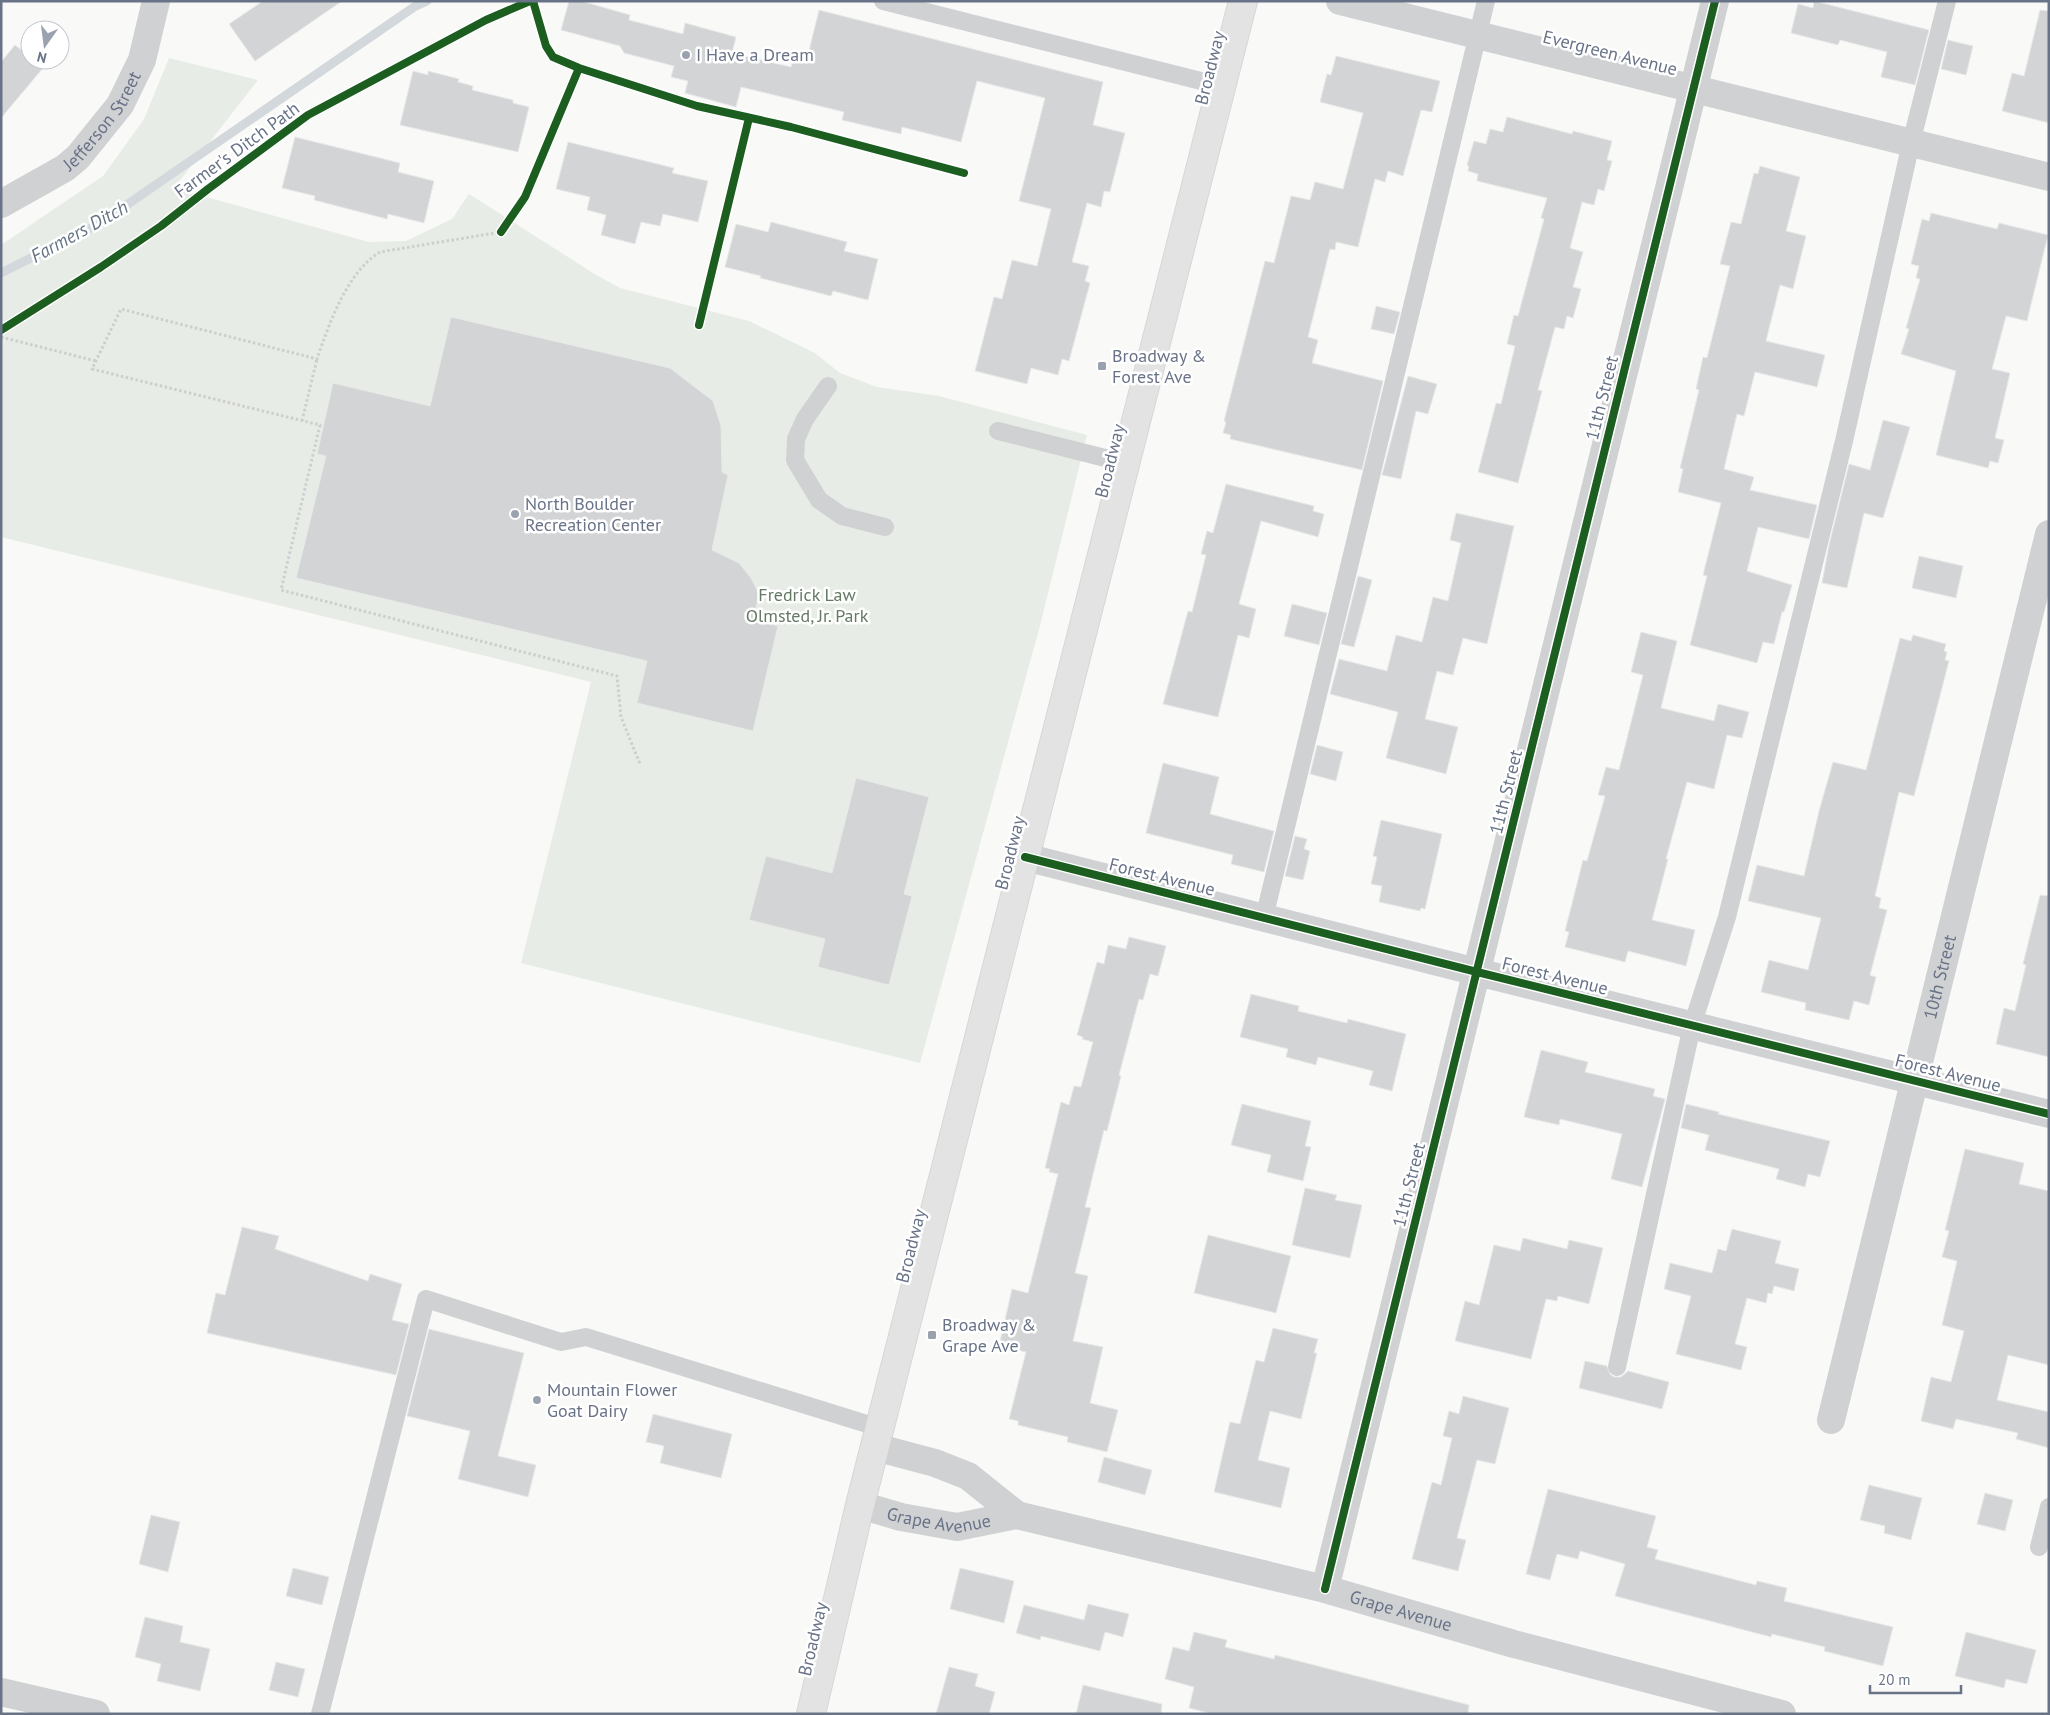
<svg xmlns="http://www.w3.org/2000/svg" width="2050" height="1715" font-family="'PT Sans',sans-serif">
  <rect width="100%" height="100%" fill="#f9f9f8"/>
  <path fill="#e8ece6" d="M 169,58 L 258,80 L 174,188 L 369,242 L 406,241 L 452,219 L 469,194 L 593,273 L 620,288 L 749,321 L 815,353 L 840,373 L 877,387 L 939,396 L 1087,435 L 1041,622 L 920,1063 L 521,963 L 591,682 L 1,537 L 1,245 L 103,176 L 144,119 Z"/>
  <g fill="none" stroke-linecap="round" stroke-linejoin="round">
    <path stroke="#d2d8dc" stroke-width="9" d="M 1,273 L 99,224 L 414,7 L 427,1"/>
  </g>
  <path fill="#d3d4d5" stroke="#e8e8e8" d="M 263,1 L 342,1 L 255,61 L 229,24 Z
    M 569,1 L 581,1 L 630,15 L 629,20 L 683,34 L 685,23 L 736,37 L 732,53 L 791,67 L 793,59 L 806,63 L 819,10 L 1103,82 L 1093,125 L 1125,133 L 1110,192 L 1104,191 L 1101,207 L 1087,203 L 1072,262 L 1089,266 L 1085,281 L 1090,283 L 1069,361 L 1062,359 L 1058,375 L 1031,368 L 1027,384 L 975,371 L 994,297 L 1002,299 L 1012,260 L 1037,266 L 1051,209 L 1019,201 L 1045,98 L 977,81 L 961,142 L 902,127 L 901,134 L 842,120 L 844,112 L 741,87 L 736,107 L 685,93 L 688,81 L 671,77 L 674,66 L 624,53 L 620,46 L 561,30 Z
    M 1814,1 L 1929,30 L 1915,85 L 1881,77 L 1887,52 L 1840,40 L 1838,45 L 1791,33 L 1798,4 L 1813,8 Z
    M 2040,10 L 2049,11 L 2049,123 L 2002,111 L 2012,73 L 2024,76 Z
    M 1948,40 L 1973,46 L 1966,75 L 1941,69 Z
    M 15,45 L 30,57 L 30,60 L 34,60 L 43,68 L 1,118 L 1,62 Z
    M 1336,56 L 1440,81 L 1432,112 L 1421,110 L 1403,176 L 1388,171 L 1385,182 L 1375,179 L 1358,247 L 1336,242 L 1335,250 L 1330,249 L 1308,337 L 1318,340 L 1312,363 L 1383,381 L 1362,470 L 1230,439 L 1231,435 L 1223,433 L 1226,422 L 1224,421 L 1265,261 L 1274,263 L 1291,196 L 1310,200 L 1315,182 L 1343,189 L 1363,113 L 1320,102 L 1327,74 L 1331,75 Z
    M 413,71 L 428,75 L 428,71 L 459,79 L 458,82 L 473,86 L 472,90 L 513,100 L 513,103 L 529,107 L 518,152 L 400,125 Z
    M 1507,117 L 1572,134 L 1573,131 L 1612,141 L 1607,160 L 1612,161 L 1604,191 L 1598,189 L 1594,205 L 1582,202 L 1570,248 L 1583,252 L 1573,287 L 1581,289 L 1573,318 L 1567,316 L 1564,329 L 1555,327 L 1538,390 L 1542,391 L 1518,483 L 1478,472 L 1496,403 L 1501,404 L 1515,346 L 1507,344 L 1514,315 L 1518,316 L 1544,219 L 1541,218 L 1547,198 L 1477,181 L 1478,174 L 1468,171 L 1469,166 L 1467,165 L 1474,141 L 1486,144 L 1490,129 L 1503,132 Z
    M 295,137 L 400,163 L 398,172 L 434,181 L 424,223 L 388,214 L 387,219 L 314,200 L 315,196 L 282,188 Z
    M 568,142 L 674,168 L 672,173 L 708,181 L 698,222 L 663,214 L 660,226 L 641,222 L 635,244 L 601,235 L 606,215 L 587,210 L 590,197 L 556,189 Z
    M 1760,166 L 1800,177 L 1786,231 L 1806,236 L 1793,289 L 1780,285 L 1766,341 L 1825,355 L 1817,387 L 1755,372 L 1744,416 L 1737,414 L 1724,469 L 1754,477 L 1750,490 L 1817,505 L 1809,539 L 1758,527 L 1747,571 L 1792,585 L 1784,612 L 1782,612 L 1774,644 L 1763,642 L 1757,663 L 1690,645 L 1707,576 L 1703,575 L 1721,503 L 1678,492 L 1683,469 L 1680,468 L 1699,390 L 1696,389 L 1703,357 L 1707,358 L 1730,266 L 1720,264 L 1731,222 L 1741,224 L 1754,173 L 1758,174 Z
    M 1931,213 L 1997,229 L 1999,223 L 2048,235 L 2027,321 L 2006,316 L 1992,369 L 2010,373 L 1995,438 L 2004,440 L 1998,463 L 1990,461 L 1988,468 L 1936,455 L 1956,371 L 1901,354 L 1909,329 L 1906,328 L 1920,279 L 1916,278 L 1919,266 L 1911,264 L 1922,219 L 1929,221 Z
    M 771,222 L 847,242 L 844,251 L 878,259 L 868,300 L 833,291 L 831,296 L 760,278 L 761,276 L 725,267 L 736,224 L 768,232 Z
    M 1376,306 L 1400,312 L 1394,334 L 1371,329 Z
    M 451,317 L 670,368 L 713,401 L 721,426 L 722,472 L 728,475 L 712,550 L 739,563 L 751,578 L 759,594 L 753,620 L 778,626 L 753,731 L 637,703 L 647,661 L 296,578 L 326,456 L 317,454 L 333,383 L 430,406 Z
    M 1408,376 L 1437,384 L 1428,414 L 1416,411 L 1401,479 L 1382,475 Z
    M 1883,420 L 1910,427 L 1883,518 L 1864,513 L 1847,588 L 1822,583 L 1829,545 L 1849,464 L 1870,470 Z
    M 1226,484 L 1314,506 L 1313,511 L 1324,514 L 1318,537 L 1261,521 L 1239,604 L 1256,609 L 1249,638 L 1238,635 L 1218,717 L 1163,704 L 1188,611 L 1192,612 L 1206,555 L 1201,554 L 1207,531 L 1213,533 Z
    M 1456,513 L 1514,526 L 1487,644 L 1463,638 L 1453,675 L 1437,671 L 1425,719 L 1458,727 L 1446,774 L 1386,758 L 1398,712 L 1330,694 L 1339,659 L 1387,671 L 1396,635 L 1422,642 L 1433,597 L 1448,601 L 1461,543 L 1450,540 Z
    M 1919,556 L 1963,566 L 1956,598 L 1912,588 Z
    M 1358,576 L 1372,580 L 1354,647 L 1341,644 Z
    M 1292,604 L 1327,613 L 1319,645 L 1284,636 Z
    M 1641,632 L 1677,641 L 1661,708 L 1714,721 L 1718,704 L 1749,712 L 1742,738 L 1727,735 L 1714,789 L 1687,782 L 1666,859 L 1668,859 L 1652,920 L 1695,930 L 1686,966 L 1628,951 L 1625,962 L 1565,947 L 1569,932 L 1565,931 L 1583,860 L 1587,861 L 1605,796 L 1598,795 L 1606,767 L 1619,770 L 1643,675 L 1631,672 Z
    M 1913,635 L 1946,644 L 1944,651 L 1947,652 L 1945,660 L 1949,661 L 1914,796 L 1899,792 L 1875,896 L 1881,898 L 1879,908 L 1887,910 L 1870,975 L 1876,977 L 1869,1005 L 1854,1001 L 1849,1020 L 1805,1010 L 1806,1003 L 1761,992 L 1769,960 L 1808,970 L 1821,918 L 1748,901 L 1757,865 L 1804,876 L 1819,811 L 1833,762 L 1866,770 L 1900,638 L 1911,641 Z
    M 1317,745 L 1343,752 L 1336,781 L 1310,774 Z
    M 1163,763 L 1219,777 L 1210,814 L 1274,831 L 1264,872 L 1231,864 L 1233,855 L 1146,833 Z
    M 856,778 L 929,797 L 904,894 L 912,896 L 889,985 L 818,967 L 825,939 L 749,920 L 766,856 L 832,873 Z
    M 1381,820 L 1442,834 L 1425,909 L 1421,908 L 1420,911 L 1379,902 L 1382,886 L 1371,884 L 1377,857 L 1373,856 Z
    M 1295,836 L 1307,839 L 1304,849 L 1310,851 L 1303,880 L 1285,876 Z
    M 2040,895 L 2049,896 L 2049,1057 L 1996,1044 L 2004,1008 L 2015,1011 L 2026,965 L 2023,964 Z
    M 1129,937 L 1166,946 L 1158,976 L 1150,974 L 1143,1000 L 1139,999 L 1119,1075 L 1121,1076 L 1107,1131 L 1104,1130 L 1085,1207 L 1091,1208 L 1075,1273 L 1088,1276 L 1073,1341 L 1103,1347 L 1090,1403 L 1118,1410 L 1107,1452 L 1067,1442 L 1068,1437 L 1018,1425 L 1018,1421 L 1009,1419 L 1026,1352 L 999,1346 L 1012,1289 L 1028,1293 L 1058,1174 L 1049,1172 L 1050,1169 L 1045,1168 L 1061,1102 L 1069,1105 L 1074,1086 L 1081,1087 L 1093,1042 L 1082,1039 L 1083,1037 L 1077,1035 L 1097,962 L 1104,964 L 1108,945 L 1126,949 Z
    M 1251,994 L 1299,1006 L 1298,1011 L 1347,1023 L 1348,1019 L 1406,1034 L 1392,1091 L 1369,1085 L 1373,1071 L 1318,1057 L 1316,1065 L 1286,1057 L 1288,1049 L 1240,1037 Z
    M 1541,1050 L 1588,1062 L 1585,1072 L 1655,1089 L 1653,1096 L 1665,1099 L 1642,1187 L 1611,1179 L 1622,1134 L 1560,1119 L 1559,1125 L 1524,1117 Z
    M 1242,1104 L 1311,1121 L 1305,1146 L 1311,1147 L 1303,1181 L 1267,1172 L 1271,1155 L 1231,1145 Z
    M 1686,1104 L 1719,1112 L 1718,1114 L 1830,1141 L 1820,1177 L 1808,1174 L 1805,1187 L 1776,1179 L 1779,1169 L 1705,1150 L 1709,1135 L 1681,1128 Z
    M 1965,1149 L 2024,1163 L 2019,1184 L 2049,1191 L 2049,1365 L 2008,1355 L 1997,1400 L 2049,1412 L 2049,1448 L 2016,1439 L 2018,1433 L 1956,1419 L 1953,1429 L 1921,1421 L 1931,1377 L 1951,1382 L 1964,1331 L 1942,1325 L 1957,1261 L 1942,1257 L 1949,1231 L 1945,1230 Z
    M 1305,1188 L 1337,1195 L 1335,1200 L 1362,1205 L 1350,1258 L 1292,1245 Z
    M 242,1227 L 279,1236 L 275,1249 L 368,1281 L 370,1274 L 402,1284 L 392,1320 L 409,1324 L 396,1375 L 207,1333 L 216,1293 L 225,1295 Z
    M 1732,1229 L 1781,1241 L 1775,1263 L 1799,1269 L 1794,1291 L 1774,1286 L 1772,1294 L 1768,1293 L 1766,1303 L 1747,1298 L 1735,1344 L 1747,1347 L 1741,1370 L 1676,1354 L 1691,1296 L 1664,1289 L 1670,1263 L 1712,1273 L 1718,1249 L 1726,1251 Z
    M 1208,1235 L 1291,1256 L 1276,1313 L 1194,1293 Z
    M 1523,1238 L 1567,1249 L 1569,1240 L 1603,1248 L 1589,1304 L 1558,1296 L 1557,1301 L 1546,1299 L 1531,1359 L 1455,1341 L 1465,1301 L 1479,1305 L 1494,1245 L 1520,1251 Z
    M 1273,1328 L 1318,1339 L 1314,1353 L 1317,1353 L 1301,1419 L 1270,1411 L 1258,1460 L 1290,1468 L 1281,1508 L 1214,1492 L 1230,1422 L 1240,1424 L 1256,1360 L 1264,1362 Z
    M 429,1329 L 524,1353 L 498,1456 L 536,1465 L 528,1497 L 458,1479 L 470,1431 L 407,1416 Z
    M 1585,1361 L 1607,1366 L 1610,1374 L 1614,1377 L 1621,1377 L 1628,1371 L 1669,1382 L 1662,1409 L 1579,1388 Z
    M 1463,1396 L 1509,1408 L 1495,1464 L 1477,1460 L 1457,1538 L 1466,1540 L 1458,1571 L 1412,1559 L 1432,1482 L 1441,1485 L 1452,1438 L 1443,1436 L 1449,1411 L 1459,1414 Z
    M 653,1414 L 732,1434 L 721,1478 L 660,1463 L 664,1446 L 646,1442 Z
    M 1104,1457 L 1152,1470 L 1145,1495 L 1098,1482 Z
    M 1869,1485 L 1922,1498 L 1911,1540 L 1884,1533 L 1885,1526 L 1860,1520 Z
    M 1548,1489 L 1656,1516 L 1647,1547 L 1658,1550 L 1655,1559 L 1756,1585 L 1757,1581 L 1787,1588 L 1784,1601 L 1893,1627 L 1883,1666 L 1824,1651 L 1825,1647 L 1772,1634 L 1771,1637 L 1615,1596 L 1625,1564 L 1580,1551 L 1578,1559 L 1557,1554 L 1550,1580 L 1526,1574 Z
    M 1985,1493 L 2013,1500 L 2005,1531 L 1977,1524 Z
    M 151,1515 L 180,1522 L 168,1572 L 139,1564 Z
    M 293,1568 L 329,1577 L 322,1605 L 286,1596 Z
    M 960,1568 L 1014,1581 L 1004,1623 L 950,1609 Z
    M 1088,1604 L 1129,1614 L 1123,1637 L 1105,1632 L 1100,1651 L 1041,1636 L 1040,1640 L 1016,1633 L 1024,1605 L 1084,1620 Z
    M 145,1617 L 183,1626 L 180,1642 L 210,1649 L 200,1691 L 157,1681 L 161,1664 L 135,1657 Z
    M 1194,1632 L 1227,1640 L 1225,1647 L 1274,1659 L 1275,1655 L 1469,1705 L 1468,1714 L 1212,1714 L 1189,1708 L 1194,1687 L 1165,1679 L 1173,1647 L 1189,1651 Z
    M 1966,1632 L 2036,1650 L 2027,1684 L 2006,1679 L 2004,1688 L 1955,1676 Z
    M 276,1662 L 305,1669 L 298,1697 L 269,1690 Z
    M 949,1667 L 978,1674 L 975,1686 L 995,1692 L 989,1714 L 936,1714 Z
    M 1083,1685 L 1162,1704 L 1161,1714 L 1076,1714 Z"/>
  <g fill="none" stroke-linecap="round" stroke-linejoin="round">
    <defs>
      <path id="primary" d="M 811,1714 L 860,1505 L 1243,1"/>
    </defs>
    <use href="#primary" stroke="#d6d7d7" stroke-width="30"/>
    <path stroke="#cececf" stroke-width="3" stroke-dasharray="2.5 2.5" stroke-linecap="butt" d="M 579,68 L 525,197 L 501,232 L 380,252 C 347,272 329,324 317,359 L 121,309 L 92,369 L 320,425 L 281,590 L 617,676 L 621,717 L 640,764
      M 699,325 L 749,118
      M 1,337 L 96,361
      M 302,421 L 317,359"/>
    <path stroke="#d0d1d3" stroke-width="18" d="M 883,1 L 1221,86
      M 828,386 L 805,419 L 796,439 L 795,460 L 819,500 L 842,516 L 885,527
      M 998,431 L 1125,463
      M 1264,918 L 1486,1
      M 1617,1367 L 1692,1026 L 1727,917 L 1844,441 L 1911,143 L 1947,1
      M 2039,1547 L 2049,1507
      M 320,1714 L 426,1299 L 561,1342 L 586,1337 L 880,1428"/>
    <g stroke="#d0d1d3" stroke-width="28">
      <path d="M 1340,1 L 2049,177"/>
      <path id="s1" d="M 1,204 L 65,168 L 78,157 L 120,105 L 142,60 L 156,1"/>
      <path d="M 1025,857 L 1477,972 L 2049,1114"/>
      <path id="s2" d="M 1831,1420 L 2049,534"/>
      <path id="s3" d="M 875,1447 L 935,1463 L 968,1476 L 1017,1515 L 1325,1589 L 1514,1644 L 1782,1714"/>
      <path id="s4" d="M 860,1505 L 901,1517 L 957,1527 L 1017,1515"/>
      <path d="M 1325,1589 L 1715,1"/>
      <path d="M 1,1692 L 96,1714"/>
    </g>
    <use href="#primary" stroke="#e3e3e4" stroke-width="28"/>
    <defs>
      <path id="cycleway" d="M 533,1 L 546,46 L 553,57 L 579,68 L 697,106 L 791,127 L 964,173
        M 501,232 L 525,197 L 579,68
        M 699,325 L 749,118
        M 1,330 L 101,267 L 161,226 L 208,189 L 308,115 L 486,20 L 530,1
        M 1025,857 L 1477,972 L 2049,1114
        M 1325,1589 L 1715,1"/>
    </defs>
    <use href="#cycleway" stroke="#fff" stroke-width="11"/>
    <use href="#cycleway" stroke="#1b5e20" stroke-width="8"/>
  </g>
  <g fill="#9ba2af" stroke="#fff" stroke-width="2">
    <circle cx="686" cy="55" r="5"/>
    <rect x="1097" y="361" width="10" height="10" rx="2.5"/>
    <circle cx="515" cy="514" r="5"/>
    <rect x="927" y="1330" width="10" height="10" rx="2.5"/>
    <circle cx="537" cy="1400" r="5"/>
  </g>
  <g text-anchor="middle" stroke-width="5" stroke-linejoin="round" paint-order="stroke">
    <g font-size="18" fill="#697388" stroke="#fff">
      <text transform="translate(1610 53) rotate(14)" y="6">Evergreen Avenue</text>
      <text transform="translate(1210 68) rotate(-76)" y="6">Broadway</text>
      <text dy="6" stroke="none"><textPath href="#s1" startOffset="134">Jefferson Street</textPath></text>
      <text transform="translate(237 150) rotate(-36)" y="6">Farmer's Ditch Path</text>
      <text transform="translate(1602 398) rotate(-76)" y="6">11th Street</text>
      <text transform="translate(1110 461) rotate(-76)" y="6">Broadway</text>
      <text transform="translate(1506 792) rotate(-76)" y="6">11th Street</text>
      <text transform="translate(1010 853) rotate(-76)" y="6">Broadway</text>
      <text transform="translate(1162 877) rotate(14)" y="6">Forest Avenue</text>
      <text transform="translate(1555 976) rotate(14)" y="6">Forest Avenue</text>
      <text dy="6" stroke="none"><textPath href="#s2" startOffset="456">10th Street</textPath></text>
      <text transform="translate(1948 1073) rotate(14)" y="6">Forest Avenue</text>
      <text transform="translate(1409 1185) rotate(-76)" y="6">11th Street</text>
      <text transform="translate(911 1246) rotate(-76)" y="6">Broadway</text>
      <text dy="6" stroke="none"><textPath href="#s4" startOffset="81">Grape Avenue</textPath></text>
      <text dy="6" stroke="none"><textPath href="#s3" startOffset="556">Grape Avenue</textPath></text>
      <text transform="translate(813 1639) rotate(-77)" y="6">Broadway</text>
    </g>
    <g font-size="18" fill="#697388" stroke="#fff" text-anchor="start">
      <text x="696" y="61">I Have a Dream</text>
      <text x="1112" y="362">Broadway &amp;<tspan x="1112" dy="21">Forest Ave</tspan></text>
      <text x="525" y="510">North Boulder<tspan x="525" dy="21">Recreation Center</tspan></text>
      <text x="942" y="1331">Broadway &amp;<tspan x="942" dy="21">Grape Ave</tspan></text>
      <text x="547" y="1396">Mountain Flower<tspan x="547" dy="21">Goat Dairy</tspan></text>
    </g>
    <g font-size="18" fill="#647a64" stroke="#fff">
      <text x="807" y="601">Fredrick Law<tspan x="807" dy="21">Olmsted, Jr. Park</tspan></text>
    </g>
    <g font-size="19" font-style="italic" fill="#647483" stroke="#fff">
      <text transform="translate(79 231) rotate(-29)" y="7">Farmers Ditch</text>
    </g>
  </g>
  <rect width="2050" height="1715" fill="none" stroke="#697388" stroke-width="5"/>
  <g transform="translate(45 45) rotate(194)"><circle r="24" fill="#ffffff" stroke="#c3c7cf"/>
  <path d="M0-4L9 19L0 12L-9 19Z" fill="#9ba2af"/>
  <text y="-8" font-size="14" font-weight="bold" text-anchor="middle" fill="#697388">N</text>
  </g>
  <path d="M1870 1685v8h91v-8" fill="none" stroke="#697388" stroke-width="2.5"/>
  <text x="1878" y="1685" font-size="15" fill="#697388" stroke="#ffffff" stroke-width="4" paint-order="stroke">20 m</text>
</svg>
